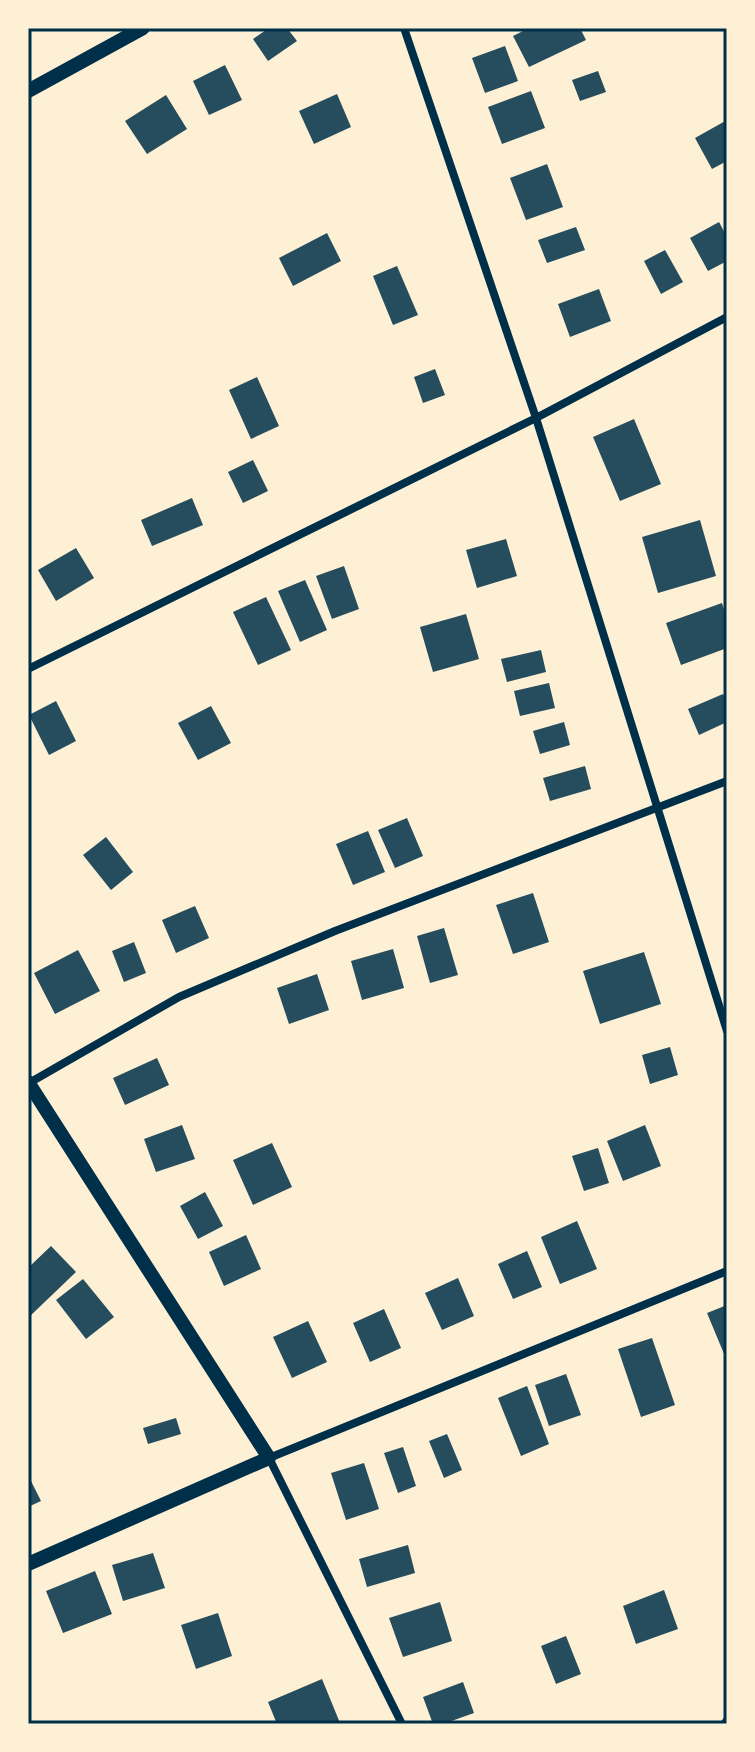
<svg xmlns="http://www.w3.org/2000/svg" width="755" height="1752" font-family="Lato,sans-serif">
  <rect width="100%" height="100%" fill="#fdf0d5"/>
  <path fill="#264d5e" d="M 269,28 L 287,28 L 297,41 L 268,61 L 253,39 Z
    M 529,28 L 580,28 L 586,40 L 529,67 L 513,36 Z
    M 505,46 L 518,81 L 485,93 L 472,58 Z
    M 225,65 L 242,100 L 209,115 L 193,81 Z
    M 598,71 L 606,92 L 580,101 L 572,80 Z
    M 531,91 L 545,128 L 502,144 L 488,107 Z
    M 337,94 L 351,127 L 314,144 L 299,111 Z
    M 166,95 L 187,129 L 147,154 L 125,121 Z
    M 727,120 L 727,161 L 712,169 L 695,138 Z
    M 547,164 L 563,207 L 526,220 L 510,178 Z
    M 719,222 L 727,237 L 727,261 L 708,271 L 690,238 Z
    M 576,227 L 585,250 L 547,263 L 538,240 Z
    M 327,233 L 341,261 L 293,286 L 279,258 Z
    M 665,250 L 683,282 L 661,294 L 644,261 Z
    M 397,266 L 418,315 L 393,325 L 373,276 Z
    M 599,289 L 611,321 L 570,337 L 558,304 Z
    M 435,369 L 445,395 L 423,403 L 414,377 Z
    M 257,377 L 279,426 L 251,439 L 229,390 Z
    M 634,419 L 661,484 L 620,501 L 593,437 Z
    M 253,460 L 268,491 L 243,503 L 228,472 Z
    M 192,498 L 203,525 L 152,546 L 141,520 Z
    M 700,520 L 716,576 L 658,593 L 642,537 Z
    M 506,539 L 517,576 L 477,588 L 466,550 Z
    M 76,548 L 94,578 L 56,601 L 38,570 Z
    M 344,566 L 359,609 L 332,619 L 316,576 Z
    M 305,580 L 327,630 L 300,642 L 278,591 Z
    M 266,597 L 291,650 L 258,665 L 233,612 Z
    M 722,603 L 727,619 L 727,648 L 681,665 L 666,623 Z
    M 466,614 L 479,659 L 433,672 L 420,627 Z
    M 541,650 L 546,672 L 507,682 L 501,659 Z
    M 549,683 L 555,708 L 520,716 L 514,691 Z
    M 723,694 L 727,702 L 727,722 L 699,735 L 688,709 Z
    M 56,701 L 76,741 L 49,755 L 29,715 Z
    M 211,706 L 231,743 L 198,760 L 178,723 Z
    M 564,722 L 570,745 L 540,754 L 533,731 Z
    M 585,766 L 591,789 L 550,801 L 543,778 Z
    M 407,818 L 423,856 L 395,868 L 378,830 Z
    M 368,831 L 385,872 L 353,885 L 336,844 Z
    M 106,837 L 133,872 L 111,890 L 83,855 Z
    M 533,893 L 549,942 L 513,954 L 496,905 Z
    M 195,906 L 209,938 L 176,953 L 162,920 Z
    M 444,928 L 458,975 L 430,983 L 417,936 Z
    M 134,942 L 146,973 L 124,982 L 112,951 Z
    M 393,949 L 404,988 L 362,1000 L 351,961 Z
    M 78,950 L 100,991 L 55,1014 L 34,973 Z
    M 644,952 L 661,1004 L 600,1024 L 583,971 Z
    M 317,974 L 329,1010 L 289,1024 L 277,988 Z
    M 670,1047 L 678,1075 L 650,1084 L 642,1055 Z
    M 157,1058 L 169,1085 L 125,1105 L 113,1078 Z
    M 182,1125 L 195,1159 L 156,1172 L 144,1139 Z
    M 645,1125 L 661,1166 L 623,1181 L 607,1141 Z
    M 272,1143 L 292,1187 L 253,1205 L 233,1160 Z
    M 598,1148 L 609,1183 L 584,1191 L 572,1156 Z
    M 205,1192 L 223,1226 L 198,1239 L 180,1206 Z
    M 577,1221 L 597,1269 L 560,1284 L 541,1237 Z
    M 246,1235 L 261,1269 L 224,1286 L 209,1252 Z
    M 51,1246 L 76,1272 L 28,1318 L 28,1268 Z
    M 527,1251 L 542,1287 L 513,1299 L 498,1264 Z
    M 458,1278 L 474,1316 L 442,1330 L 425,1293 Z
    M 83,1279 L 114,1317 L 86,1339 L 56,1300 Z
    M 727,1305 L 727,1361 L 707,1313 Z
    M 384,1309 L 401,1348 L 370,1362 L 353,1323 Z
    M 308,1321 L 327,1362 L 292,1378 L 273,1337 Z
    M 652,1338 L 675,1405 L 641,1417 L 618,1349 Z
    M 566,1374 L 581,1415 L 549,1426 L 535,1385 Z
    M 527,1386 L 549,1444 L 521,1456 L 498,1398 Z
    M 176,1418 L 181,1434 L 148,1444 L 143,1428 Z
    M 447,1434 L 462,1470 L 444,1478 L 429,1441 Z
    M 403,1447 L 416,1486 L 398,1493 L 384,1453 Z
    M 364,1463 L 379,1509 L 346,1520 L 331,1473 Z
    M 28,1475 L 41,1501 L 28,1507 Z
    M 408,1545 L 415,1573 L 367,1587 L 359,1559 Z
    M 153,1553 L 165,1588 L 123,1601 L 112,1565 Z
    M 95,1571 L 112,1614 L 63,1633 L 46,1591 Z
    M 664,1590 L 678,1629 L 636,1644 L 623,1606 Z
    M 440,1602 L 452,1641 L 403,1657 L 389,1618 Z
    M 218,1613 L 232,1656 L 196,1669 L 181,1625 Z
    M 566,1636 L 581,1674 L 556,1684 L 541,1646 Z
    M 322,1679 L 340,1723 L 277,1724 L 268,1702 Z
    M 463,1682 L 474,1713 L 443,1724 L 433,1724 L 423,1697 Z"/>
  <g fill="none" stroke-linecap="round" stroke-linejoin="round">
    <path stroke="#003049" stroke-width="5" d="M 722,1724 L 727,1718"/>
    <path stroke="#003049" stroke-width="8" d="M 404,28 L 536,418 L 727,1031
      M 28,669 L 536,418 L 727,317
      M 29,1083 L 179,997 L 335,931 L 727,781
      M 402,1724 L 269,1458 L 727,1271"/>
    <path stroke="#003049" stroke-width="14" d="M 28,91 L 143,28
      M 28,1082 L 269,1458 L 28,1564"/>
  </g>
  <rect width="755" height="1752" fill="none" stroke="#fdf0d5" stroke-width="60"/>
  <rect x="30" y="30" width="695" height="1692" fill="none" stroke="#003049" stroke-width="3"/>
</svg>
